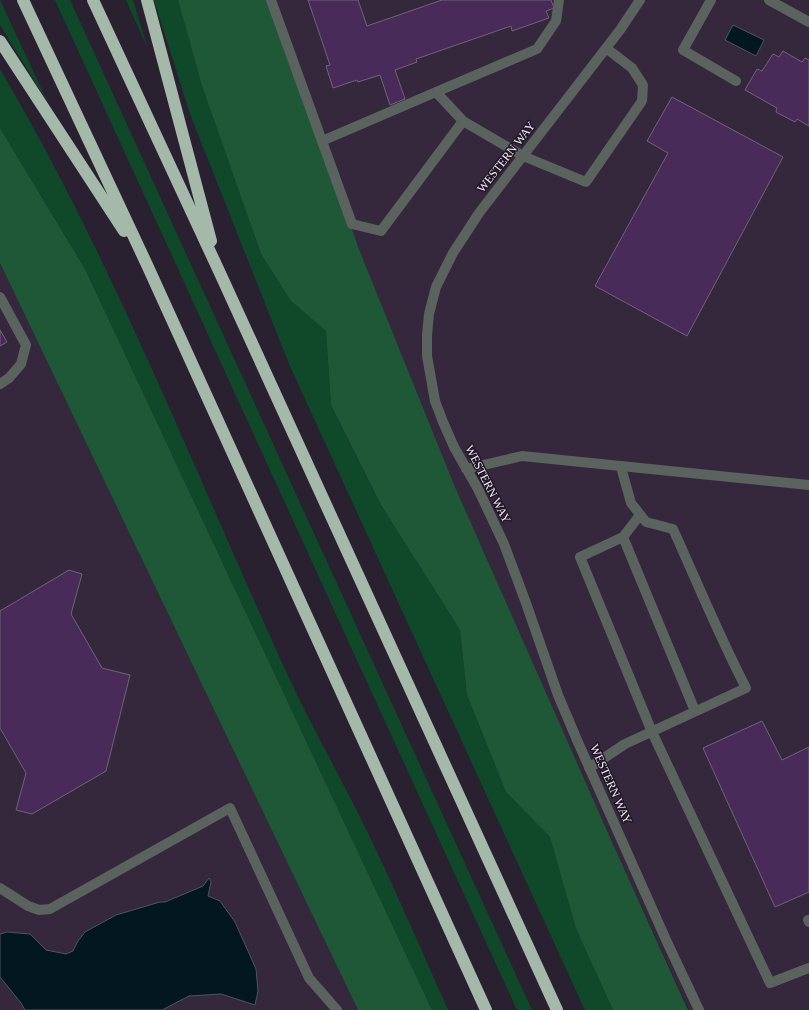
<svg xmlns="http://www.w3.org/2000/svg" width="809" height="1010" font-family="Georgia,serif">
  <rect width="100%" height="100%" fill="#2a2130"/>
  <path fill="#35283d" d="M 271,0 L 809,0 L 809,1010 L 689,1010 L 612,842 L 455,487 L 359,249 Z
    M 0,263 L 358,1010 L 0,1010 Z"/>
  <path fill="#0f4929" d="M 0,0 L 47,101 L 0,25 Z
    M 55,0 L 70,0 L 532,1010 L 517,1010 Z
    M 126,0 L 133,0 L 148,49 Z
    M 154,0 L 178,0 L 202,86 L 261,254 L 291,301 L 326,331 L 331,405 L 381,505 L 460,630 L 467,695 L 506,792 L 550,837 L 576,929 L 613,1010 L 585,1010 L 289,364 L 190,114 Z
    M 0,69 C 112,259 192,465 283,665 C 306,716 334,765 359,815 C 391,879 419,945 448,1010 L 432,1010 L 85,269 L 0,128 Z"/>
  <path fill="#1f5836" d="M 178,0 L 271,0 L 359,249 L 455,487 L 612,842 L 688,1010 L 613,1010 L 576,929 L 550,837 L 506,792 L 467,695 L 460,630 L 381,505 L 331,405 L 326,331 L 291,301 L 261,254 L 202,86 Z
    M 0,128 L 85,269 L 432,1010 L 358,1010 L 0,263 Z"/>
  <path fill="#021720" stroke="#4a5660" d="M 733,25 L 764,40 L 756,56 L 725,40 Z
    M 209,878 L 211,882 L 208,896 L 220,901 L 235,922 L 256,969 L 258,991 L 255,1005 L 221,994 L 189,996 L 162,1010 L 25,1010 L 21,1003 L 0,977 L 0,934 L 7,932 L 30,934 L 46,950 L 66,954 L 73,951 L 78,941 L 85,932 L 116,915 L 160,902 L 165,902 L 203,886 Z"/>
  <path fill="#492b59" stroke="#6f6476" d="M 308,0 L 358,0 L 367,26 L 442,0 L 551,0 L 554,8 L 546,11 L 549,18 L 512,31 L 511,26 L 416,59 L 417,62 L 395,70 L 405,99 L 390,105 L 380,75 L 358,82 L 357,80 L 333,88 L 326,66 L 330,65 Z
    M 783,51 L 802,62 L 805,58 L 809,60 L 809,126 L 797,119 L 795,122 L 776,112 L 777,108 L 745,90 L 757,69 L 762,71 L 773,54 L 779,57 Z
    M 672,97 L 783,157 L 687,336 L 595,286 L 668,153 L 647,141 Z
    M 0,330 L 7,342 L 0,346 Z
    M 69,570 L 82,574 L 71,614 L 102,668 L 130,675 L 106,771 L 32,814 L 16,810 L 26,773 L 0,728 L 0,611 Z
    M 762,721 L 782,760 L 809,747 L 809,892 L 775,907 L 703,748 Z"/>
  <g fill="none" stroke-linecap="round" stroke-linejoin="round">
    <path stroke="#5a635d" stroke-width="10" d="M 271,0 L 352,224 L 381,231 L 463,121
      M 559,0 L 556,21 L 537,49 L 436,92 L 463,121 L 523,156 L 586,182 L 642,101 L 643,85 L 632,68 L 606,48
      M 640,0 L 620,30 L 479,213 L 453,253 L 436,287 L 429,314 L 427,335 L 427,356 L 435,401 L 443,422 L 454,447 L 478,489 L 504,544 L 526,603 L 558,695 L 577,740 L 667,942 L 699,1010
      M 711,0 L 683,50 L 736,81
      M 769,0 L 809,22
      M 322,141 L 436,92
      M 0,297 L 26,345 L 21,364 L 9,378 L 0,384
      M 466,469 L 522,456 L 809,485
      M 640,515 L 623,537 L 695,711
      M 623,537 L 580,557 L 652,732 L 770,983 L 809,968
      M 589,768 L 625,744 L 746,688 C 719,636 697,582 673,529 L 646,522 L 631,503 L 621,467
      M 0,888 L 28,906 L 39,910 L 50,909 L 230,808 L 309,978 L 337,1010
      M 808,920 L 809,922"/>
    <path stroke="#a4b9aa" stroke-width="12" d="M 23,0 L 148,267 L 486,1010
      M 93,0 L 219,271 L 557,1010
      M 147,0 L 211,241
      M 0,41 L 124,231"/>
  </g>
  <g text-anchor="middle" stroke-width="3" stroke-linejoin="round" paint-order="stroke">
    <g font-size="12" fill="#f1eaf5" stroke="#211726">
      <text transform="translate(506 157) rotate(-52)" y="4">WESTERN WAY</text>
      <text transform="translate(488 484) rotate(63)" y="4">WESTERN WAY</text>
      <text transform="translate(611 784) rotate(66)" y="4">WESTERN WAY</text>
    </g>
  </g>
</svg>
